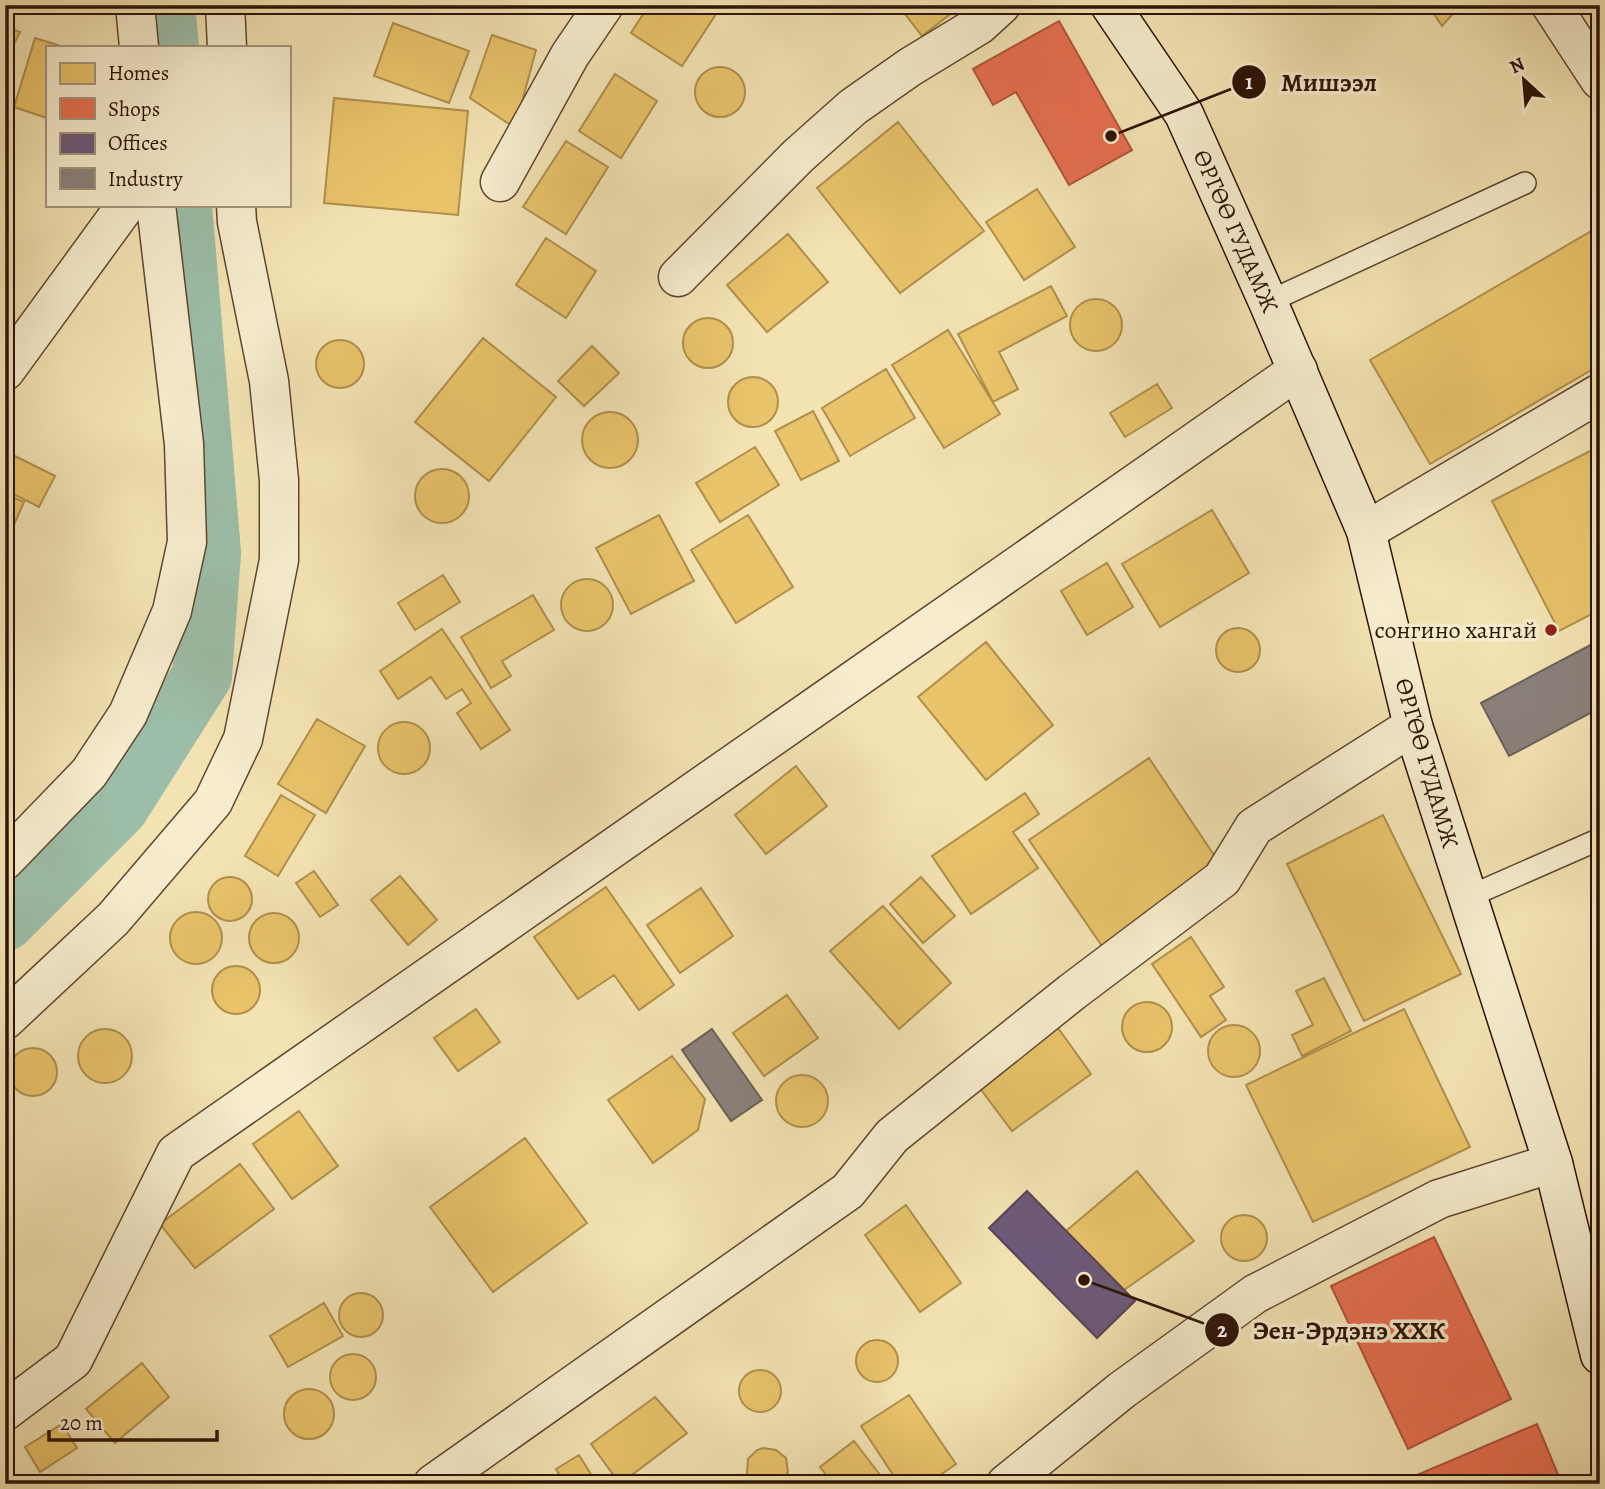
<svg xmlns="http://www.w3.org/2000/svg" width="1605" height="1489" font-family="Alegreya,serif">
  <rect width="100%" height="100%" fill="#f3e3b3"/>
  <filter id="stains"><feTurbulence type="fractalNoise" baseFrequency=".00286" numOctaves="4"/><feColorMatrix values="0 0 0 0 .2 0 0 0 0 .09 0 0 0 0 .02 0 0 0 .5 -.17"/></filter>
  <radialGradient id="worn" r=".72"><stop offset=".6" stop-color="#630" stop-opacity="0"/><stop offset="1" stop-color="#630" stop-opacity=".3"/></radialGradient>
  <path fill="#e9c46a" stroke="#b08f4c" stroke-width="2" d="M 649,5 L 722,5 L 682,66 L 631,33 Z
    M 898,5 L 956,5 L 958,8 L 922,36 Z
    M 1428,5 L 1461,5 L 1442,26 Z
    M 393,23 L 469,51 L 449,103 L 374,76 Z
    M 5,26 L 20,32 L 5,62 Z
    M 492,35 L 536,50 L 515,128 L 470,98 Z
    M 35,38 L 64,47 L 47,47 L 47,118 L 14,107 Z
    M695 92a25 25 0 1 1 50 0a25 25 0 1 1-50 0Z
    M 615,74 L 657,101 L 621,158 L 579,131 Z
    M 334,98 L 468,111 L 458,215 L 324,203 Z
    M 898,122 L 984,231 L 900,293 L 817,188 Z
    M 566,141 L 608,167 L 566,234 L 523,207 Z
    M 1037,189 L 1075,247 L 1024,280 L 986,222 Z
    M 1600,226 L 1600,365 L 1430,464 L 1370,360 Z
    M 788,234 L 828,282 L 767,332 L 727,285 Z
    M 546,238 L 596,271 L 566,318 L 516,285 Z
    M 1051,286 L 1067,316 L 999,352 L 1018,389 L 993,402 L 958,334 Z
    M1070 325a26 26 0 1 1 52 0a26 26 0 1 1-52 0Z
    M683 343a25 25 0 1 1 50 0a25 25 0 1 1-50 0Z
    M 948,330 L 1000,414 L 944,448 L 892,365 Z
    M 483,338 L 556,397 L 489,481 L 415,422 Z
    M316 364a24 24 0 1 1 48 0a24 24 0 1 1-48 0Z
    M 592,346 L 619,373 L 584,406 L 558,381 Z
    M 886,369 L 915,418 L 850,456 L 822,408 Z
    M728 402a25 25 0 1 1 50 0a25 25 0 1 1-50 0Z
    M 1157,384 L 1172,408 L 1125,437 L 1110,413 Z
    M 813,411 L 839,461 L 801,480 L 775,431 Z
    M582 440a28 28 0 1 1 56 0a28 28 0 1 1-56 0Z
    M 1600,446 L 1600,610 L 1559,631 L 1492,501 Z
    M 755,447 L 779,485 L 720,522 L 696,483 Z
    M 5,451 L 55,476 L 39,507 L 5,490 Z
    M415 496a27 27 0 1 1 54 0a27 27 0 1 1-54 0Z
    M 5,494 L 24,502 L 5,545 Z
    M 1212,510 L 1249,573 L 1160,627 L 1122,564 Z
    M 659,515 L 694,581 L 631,614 L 596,548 Z
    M 748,515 L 793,587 L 736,623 L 691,550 Z
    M 1107,563 L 1133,607 L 1087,635 L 1061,591 Z
    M 443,575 L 460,602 L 415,630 L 398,603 Z
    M561 605a26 26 0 1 1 52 0a26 26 0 1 1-52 0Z
    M 533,595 L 554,630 L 502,661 L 511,676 L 491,688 L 461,637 Z
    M1216 650a22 22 0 1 1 44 0a22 22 0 1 1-44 0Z
    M 442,629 L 510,730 L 481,749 L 457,713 L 471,703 L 462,689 L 446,699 L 431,677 L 398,699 L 380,671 Z
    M 986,642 L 1053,725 L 986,780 L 918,697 Z
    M 317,719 L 365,746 L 326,813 L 278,784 Z
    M378 748a26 26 0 1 1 52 0a26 26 0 1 1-52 0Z
    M 1149,758 L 1220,864 L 1102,946 L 1029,840 Z
    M 796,766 L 827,806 L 766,854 L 735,815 Z
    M 1025,793 L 1039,814 L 1013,832 L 1038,868 L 971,914 L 932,856 Z
    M 281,795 L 315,815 L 278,876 L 245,856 Z
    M 1383,815 L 1461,974 L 1364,1021 L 1287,864 Z
    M 314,871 L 338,905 L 320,917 L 296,883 Z
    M 400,876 L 437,920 L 408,945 L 371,900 Z
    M208 899a22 22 0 1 1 44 0a22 22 0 1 1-44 0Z
    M 921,877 L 955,916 L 923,943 L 890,904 Z
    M 606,887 L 674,985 L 639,1010 L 614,975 L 578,999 L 534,937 Z
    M 701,888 L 733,936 L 680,973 L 647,925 Z
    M 883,906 L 951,983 L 899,1029 L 830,951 Z
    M170 938a26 26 0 1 1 52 0a26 26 0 1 1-52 0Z
    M249 938a25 25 0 1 1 50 0a25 25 0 1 1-50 0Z
    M 1191,937 L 1224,987 L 1210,996 L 1226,1020 L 1201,1037 L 1152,964 Z
    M212 990a24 24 0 1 1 48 0a24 24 0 1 1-48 0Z
    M 1324,978 L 1351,1031 L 1302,1056 L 1292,1035 L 1313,1025 L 1296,991 Z
    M 787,995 L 818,1038 L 764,1076 L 733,1033 Z
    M1122 1027a25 25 0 1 1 50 0a25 25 0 1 1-50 0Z
    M 476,1009 L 500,1042 L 458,1071 L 434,1038 Z
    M 1404,1009 L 1470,1147 L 1313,1222 L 1246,1085 Z
    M 1056,1025 L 1091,1074 L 1012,1131 L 976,1083 Z
    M1208 1051a26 26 0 1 1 52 0a26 26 0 1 1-52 0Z
    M78 1056a27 27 0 1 1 54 0a27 27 0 1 1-54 0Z
    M9 1072a24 24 0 1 1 48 0a24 24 0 1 1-48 0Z
    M 672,1056 L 705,1099 L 698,1130 L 653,1163 L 608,1100 Z
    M776 1101a26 26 0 1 1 52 0a26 26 0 1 1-52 0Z
    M 299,1111 L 338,1166 L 292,1199 L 253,1144 Z
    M 5,1125 L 10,1131 L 12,1138 L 11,1146 L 5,1157 Z
    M 525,1138 L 587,1223 L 493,1292 L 430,1207 Z
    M 240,1164 L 274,1209 L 195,1268 L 160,1224 Z
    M 1137,1171 L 1194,1241 L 1124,1290 L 1066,1231 Z
    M 906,1205 L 961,1283 L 920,1312 L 865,1235 Z
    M1221 1238a23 23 0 1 1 46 0a23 23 0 1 1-46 0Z
    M339 1315a22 22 0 1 1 44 0a22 22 0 1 1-44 0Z
    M 324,1303 L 343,1336 L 288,1367 L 270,1336 Z
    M856 1361a21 21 0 1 1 42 0a21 21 0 1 1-42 0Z
    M330 1377a23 23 0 1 1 46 0a23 23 0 1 1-46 0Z
    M 142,1363 L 169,1397 L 115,1443 L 86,1409 Z
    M739 1391a21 21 0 1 1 42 0a21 21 0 1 1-42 0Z
    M284 1414a25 25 0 1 1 50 0a25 25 0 1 1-50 0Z
    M 909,1395 L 956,1464 L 927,1484 L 899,1484 L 861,1426 Z
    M 655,1397 L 687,1433 L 620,1484 L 591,1444 Z
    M 62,1424 L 77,1448 L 40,1472 L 25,1447 Z
    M 854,1441 L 887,1484 L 833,1484 L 820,1467 Z
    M 763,1448 L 776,1450 L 786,1458 L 788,1472 L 781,1484 L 753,1484 L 750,1480 L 747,1474 L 748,1459 L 757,1450 Z
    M 579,1455 L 597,1484 L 565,1484 L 556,1469 Z"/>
  <path fill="#e76f51" stroke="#af533a" stroke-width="2" d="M 1059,21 L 1132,150 L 1069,185 L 1016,92 L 993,105 L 973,69 Z
    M 1434,1237 L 1511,1399 L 1408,1449 L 1331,1286 Z
    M 1537,1424 L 1562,1484 L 1396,1484 Z"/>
  <path fill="#6d597a" stroke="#594457" stroke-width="2" d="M 1027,1191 L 1135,1301 L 1097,1338 L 989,1228 Z"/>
  <path fill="#8a817c" stroke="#6e6059" stroke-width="2" d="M 1600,640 L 1600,708 L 1509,756 L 1481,703 Z
    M 712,1029 L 762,1100 L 731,1121 L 682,1050 Z"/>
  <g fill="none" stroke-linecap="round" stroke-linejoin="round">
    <path stroke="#9cbea8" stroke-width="60" d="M 165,5 L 169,47
      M 5,921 L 119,807 L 202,676 L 211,553 L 182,205"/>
    <defs>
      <path id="lane" d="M 1268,302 L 1525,183
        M 1468,897 L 1600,839"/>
      <path id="street" d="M 135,5 L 139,47
        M 225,5 L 227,47
        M 1551,5 L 1600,80
        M 500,182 L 570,55 L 604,5
        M 678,277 L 798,156 L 853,107 L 910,67 L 979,25 L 1001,5
        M 5,371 L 126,205
        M 1366,531 L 1600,393
        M 5,860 L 89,773 L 128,714 L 172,611 L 187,542 L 184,444 L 156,205
        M 5,1020 L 113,919 L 213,802 L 243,739 L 279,560 L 279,480 L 269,381 L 237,222 L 236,205
        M 5,1411 L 73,1360 L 176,1153 L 1298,370
        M 433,1484 L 848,1191 L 892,1136 L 1072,992 L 1222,879 L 1254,827 L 1413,726
        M 1006,1484 L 1122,1390 L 1255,1294 L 1439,1199 L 1553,1163"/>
      <path id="secondary" d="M 1110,5 L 1184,114 L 1268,302 L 1366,531 L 1413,726 L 1553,1163 L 1600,1355"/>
    </defs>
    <use href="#lane" stroke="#5d4731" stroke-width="24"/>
    <use href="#street" stroke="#5d4731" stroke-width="41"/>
    <use href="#secondary" stroke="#2b1306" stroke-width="41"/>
    <use href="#lane" stroke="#f7edce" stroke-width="21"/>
    <use href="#street" stroke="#f7edce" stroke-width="38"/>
    <use href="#secondary" stroke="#f7edce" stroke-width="38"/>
  </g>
  <circle fill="#8f2418" stroke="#f7edce" stroke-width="2.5" cx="1551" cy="630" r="7"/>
  <g text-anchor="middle" stroke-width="7" stroke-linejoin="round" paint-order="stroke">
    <g font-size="24" fill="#2b1306" stroke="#f7edce">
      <text transform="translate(1236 231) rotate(66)" y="8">ӨРГӨӨ ГУДАМЖ</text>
      <text transform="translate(1427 763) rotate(74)" y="8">ӨРГӨӨ ГУДАМЖ</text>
    </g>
    <g font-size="24" fill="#2b1306" stroke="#f7edce" text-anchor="end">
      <text x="1537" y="638">сонгино хангай</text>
    </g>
  </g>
  <path fill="none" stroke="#2b1306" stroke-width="2.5" d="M1111 136L1249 82M1084 1280L1222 1330"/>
  <g fill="#2b1306" stroke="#f7edce" stroke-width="2.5">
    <circle cx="1111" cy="136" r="7"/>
    <circle cx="1084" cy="1280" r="7"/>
    <circle cx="1249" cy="82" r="18"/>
    <circle cx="1222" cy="1330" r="18"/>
  </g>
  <g font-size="21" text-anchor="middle" font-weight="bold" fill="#fff">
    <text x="1249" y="89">1</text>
    <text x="1222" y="1337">2</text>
  </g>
  <g font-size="26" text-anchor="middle" font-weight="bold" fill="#2b1306" stroke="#f7edce" stroke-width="7" stroke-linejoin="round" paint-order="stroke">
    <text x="1329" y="91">Мишээл</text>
    <text x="1349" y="1339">Эен-Эрдэнэ ХХК</text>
  </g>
  <rect width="1605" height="1489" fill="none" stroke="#f3e3b3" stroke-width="28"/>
  <rect x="7" y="7" width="1591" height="1475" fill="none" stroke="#2b1306" stroke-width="3.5"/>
  <rect x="14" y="14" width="1577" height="1461" fill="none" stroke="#2b1306" stroke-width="2"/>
  <rect x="46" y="46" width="245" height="161" fill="#f7edce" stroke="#a5967e" stroke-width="2"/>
  <rect x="60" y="63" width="35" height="21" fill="#e9c46a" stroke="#a5967e" stroke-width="2"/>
  <text x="108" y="80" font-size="21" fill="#2b1306">Homes</text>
  <rect x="60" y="98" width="35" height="21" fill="#e76f51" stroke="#a5967e" stroke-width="2"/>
  <text x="108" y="116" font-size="21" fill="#2b1306">Shops</text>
  <rect x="60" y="133" width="35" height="21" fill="#6d597a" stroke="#a5967e" stroke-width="2"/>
  <text x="108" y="150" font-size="21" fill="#2b1306">Offices</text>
  <rect x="60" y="168" width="35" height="21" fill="#8a817c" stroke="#a5967e" stroke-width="2"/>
  <text x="108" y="186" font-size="21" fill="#2b1306">Industry</text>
  <g transform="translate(1524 80) rotate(334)" stroke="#f7edce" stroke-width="5" paint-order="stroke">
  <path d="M0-5L12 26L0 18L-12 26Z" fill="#2b1306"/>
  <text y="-10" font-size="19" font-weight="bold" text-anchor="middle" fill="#2b1306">N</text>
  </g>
  <path d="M49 1430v10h168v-10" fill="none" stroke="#2b1306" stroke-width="3.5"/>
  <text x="60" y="1430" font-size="21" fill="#2b1306" stroke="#f7edce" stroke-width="5" paint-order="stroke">20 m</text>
  <rect width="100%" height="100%" filter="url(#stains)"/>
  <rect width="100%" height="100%" fill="url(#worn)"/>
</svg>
